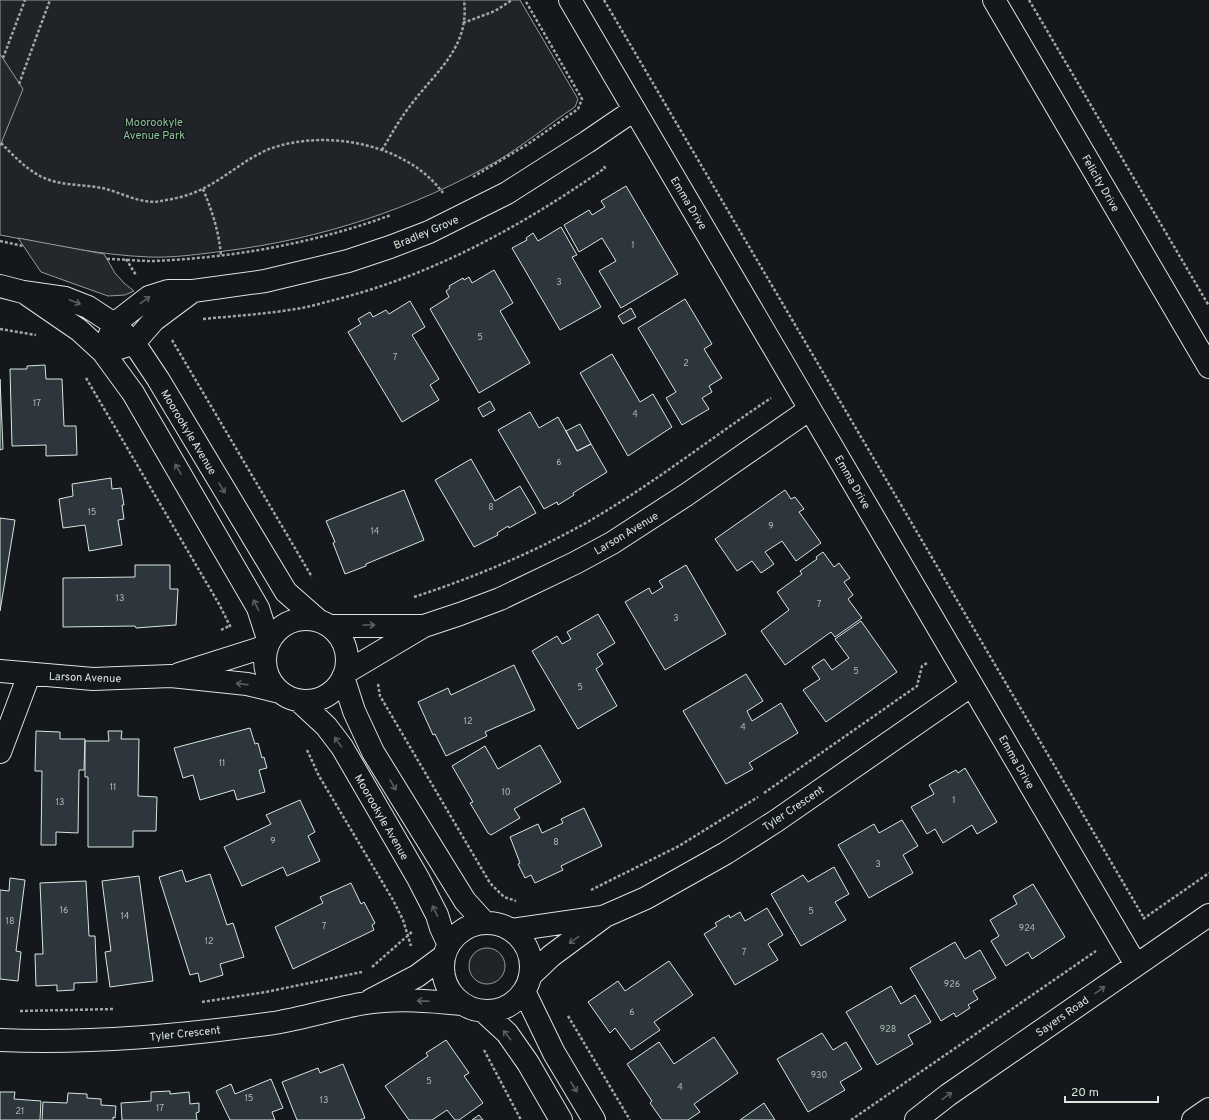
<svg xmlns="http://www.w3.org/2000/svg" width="1209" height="1120" font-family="Overpass,sans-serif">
  <rect width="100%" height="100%" fill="#14181c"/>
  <path fill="#202428" stroke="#939e99" d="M 0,0 L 520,0 L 578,99 L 575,107 C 549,124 524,145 497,161 C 413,209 321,239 225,251 C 200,254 174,258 149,257 C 98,255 49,244 0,235 Z
    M469 966a18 18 0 1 1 36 0a18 18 0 1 1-36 0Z"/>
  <path fill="#24282b" stroke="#939e99" d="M 0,54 L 23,89 L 0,146 Z
    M 18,238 L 104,254 L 115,273 L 124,283 L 134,291 L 125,295 L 108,296 L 41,272 Z"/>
  <path fill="#2c363c" stroke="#d8e6dc" d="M 626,186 L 678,274 L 621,308 L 599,271 L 616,261 L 602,238 L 579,252 L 564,225 L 589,210 L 592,215 L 605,207 L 601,201 Z
    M 561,227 L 577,255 L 572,257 L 601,307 L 560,330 L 512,248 L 527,240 L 526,238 L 533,233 L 538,241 Z
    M 494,270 L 513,303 L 500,311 L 530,363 L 479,393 L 430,309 L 449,297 L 446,291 L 450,288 L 449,286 L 463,278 L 464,280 L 469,277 L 472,283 Z
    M 685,299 L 712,344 L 704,349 L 722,378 L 709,386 L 712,392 L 702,398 L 709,409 L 682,425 L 666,398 L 676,392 L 638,328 Z
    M 410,301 L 425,327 L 412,335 L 439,379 L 430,385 L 439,400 L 402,422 L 348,332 L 361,324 L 358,319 L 370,312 L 373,317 L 386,310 L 389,314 Z
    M 631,308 L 636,317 L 623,324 L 618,316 Z
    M 612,354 L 640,402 L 653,394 L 672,427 L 628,456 L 580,373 Z
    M 45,365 L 46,379 L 62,379 L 64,426 L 76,426 L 77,455 L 46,456 L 46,445 L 12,446 L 10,369 L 27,369 L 27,366 Z
    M 0,379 L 3,449 L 0,450 Z
    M 490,401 L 495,410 L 483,417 L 478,408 Z
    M 530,412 L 539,428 L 558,417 L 577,451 L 591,444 L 607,472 L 573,493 L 574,495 L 558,505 L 557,502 L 544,509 L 498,430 Z
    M 580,424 L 591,444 L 577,451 L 566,431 Z
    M 471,459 L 495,501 L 520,486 L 536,513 L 509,528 L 508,526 L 497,533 L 498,535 L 474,547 L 435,480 Z
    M 111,478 L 112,489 L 121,488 L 124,505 L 122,505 L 124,519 L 118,520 L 122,545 L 89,551 L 85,525 L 63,528 L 59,499 L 73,496 L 72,484 Z
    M 404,490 L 424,540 L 366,564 L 366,566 L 345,574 L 333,543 L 335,542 L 326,521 Z
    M 785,490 L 791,499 L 795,497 L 804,509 L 799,512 L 821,543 L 796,561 L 782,541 L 765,552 L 774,564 L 761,573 L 752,561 L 737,571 L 715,539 Z
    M 0,518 L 15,520 L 0,611 Z
    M 823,552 L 834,567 L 839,563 L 850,578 L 844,582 L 853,595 L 848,599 L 862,618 L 835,637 L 831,632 L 785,665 L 761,631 L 789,610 L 777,592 L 802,574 L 800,571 L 817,559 L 816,557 Z
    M 135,565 L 170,565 L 170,589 L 178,589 L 176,625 L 136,628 L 135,626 L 63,627 L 63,578 L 135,577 Z
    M 686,565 L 726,634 L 665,670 L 625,602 L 649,588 L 652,594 L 663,587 L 659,581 Z
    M 598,614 L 615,643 L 597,654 L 603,664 L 596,669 L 617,706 L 578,729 L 532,651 L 557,636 L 562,644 L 571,639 L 567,632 Z
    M 861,621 L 897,672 L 826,722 L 803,690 L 820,679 L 812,667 L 824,659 L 832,670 L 849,658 L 835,639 Z
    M 514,665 L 535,710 L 485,732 L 487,736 L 446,756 L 435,734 L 433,735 L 418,702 L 448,688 L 451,695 Z
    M 746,674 L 763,701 L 747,711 L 752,721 L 781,703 L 798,733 L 749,763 L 753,769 L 726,784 L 683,711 Z
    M 250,728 L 255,744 L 258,743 L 262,758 L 264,757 L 267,768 L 259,770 L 265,792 L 237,800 L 234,790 L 200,800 L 193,775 L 183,778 L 174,748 Z
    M 36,731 L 60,732 L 60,739 L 85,739 L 84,770 L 79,770 L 78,833 L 56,832 L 56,845 L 41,845 L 42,771 L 35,771 Z
    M 108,731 L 122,731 L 121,739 L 139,739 L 138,796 L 157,797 L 156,831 L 133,831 L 133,847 L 88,847 L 88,777 L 85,777 L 85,741 L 109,741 Z
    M 540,745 L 561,782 L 514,809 L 520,818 L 491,835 L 488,833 L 470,803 L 473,802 L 452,766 L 485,746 L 498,769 Z
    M 965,768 L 997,822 L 977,834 L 972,825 L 943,843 L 935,829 L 927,834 L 911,807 L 934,794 L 929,785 L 956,770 L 958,773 Z
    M 300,800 L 315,832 L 308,836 L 320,861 L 287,876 L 283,867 L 242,886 L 224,847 L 271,824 L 266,815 Z
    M 584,808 L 602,846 L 561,866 L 563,870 L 535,883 L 531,875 L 525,878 L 518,864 L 520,863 L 510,837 L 538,824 L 542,833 L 563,823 L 561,819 Z
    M 902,820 L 918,846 L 903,855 L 913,873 L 869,898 L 838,845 L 874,824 L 879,833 Z
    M 834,867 L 849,894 L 835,902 L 846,920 L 801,946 L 771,894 L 803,875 L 808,882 Z
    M 182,870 L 186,882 L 210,874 L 227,925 L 233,923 L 244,957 L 220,964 L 223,975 L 200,982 L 198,973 L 190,975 L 159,877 Z
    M 139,876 L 153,981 L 110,987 L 105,952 L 111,951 L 102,881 Z
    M 10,878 L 25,880 L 16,951 L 21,952 L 18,981 L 0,979 L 0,890 L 9,891 Z
    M 86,881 L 89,936 L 95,936 L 97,982 L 74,983 L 74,990 L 57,991 L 57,985 L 36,986 L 35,954 L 43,954 L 40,883 Z
    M 351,883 L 361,904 L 364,902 L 375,923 L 372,925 L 374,930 L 293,969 L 275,927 L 323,903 L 320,897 Z
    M 1033,884 L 1065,937 L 1032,959 L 1028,952 L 1006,966 L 991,941 L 999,936 L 990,920 L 1017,904 L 1013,896 Z
    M 767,908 L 783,935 L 768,944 L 778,960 L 735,985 L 704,934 L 717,926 L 715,923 L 729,915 L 730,918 L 740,912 L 745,921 Z
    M 955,942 L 965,959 L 980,950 L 996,978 L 973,991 L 978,999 L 968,1005 L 970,1008 L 956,1017 L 954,1013 L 941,1021 L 910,968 Z
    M 669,961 L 693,995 L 654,1022 L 660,1030 L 631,1050 L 615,1028 L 610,1033 L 588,1002 L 618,981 L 625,991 Z
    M 891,986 L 901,1004 L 915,995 L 931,1022 L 908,1035 L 913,1044 L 877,1065 L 846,1012 Z
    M 822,1033 L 833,1050 L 846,1042 L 862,1069 L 840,1082 L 845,1090 L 808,1112 L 777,1059 Z
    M 714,1037 L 738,1073 L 694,1104 L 700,1112 L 688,1120 L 662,1120 L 650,1103 L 652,1101 L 627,1064 L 659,1042 L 674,1064 Z
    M 446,1040 L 469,1073 L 464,1076 L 483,1103 L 459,1120 L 455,1120 L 447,1110 L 432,1120 L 409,1120 L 385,1086 L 428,1056 L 426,1053 Z
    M 343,1064 L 365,1118 L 360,1120 L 297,1120 L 282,1082 L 318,1068 L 320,1073 Z
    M 271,1079 L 283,1108 L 272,1112 L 275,1120 L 230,1120 L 216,1091 L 231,1084 L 235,1094 Z
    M 170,1091 L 170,1094 L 189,1092 L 190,1104 L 199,1103 L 199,1112 L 196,1113 L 197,1120 L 122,1120 L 121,1103 L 151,1101 L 151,1092 Z
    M 0,1092 L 15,1092 L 14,1099 L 41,1101 L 40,1120 L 0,1120 Z
    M 68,1093 L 87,1094 L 87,1098 L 101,1099 L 101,1105 L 116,1106 L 115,1118 L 113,1117 L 113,1120 L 42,1120 L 43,1102 L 67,1103 Z
    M 764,1103 L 775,1120 L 740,1120 Z
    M 479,1115 L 483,1120 L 472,1120 Z"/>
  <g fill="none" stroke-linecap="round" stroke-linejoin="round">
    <defs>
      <path id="minor" d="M 570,0 L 1136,965
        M 994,0 L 1209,367
        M 0,286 L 23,292 L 65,298 L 88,307 L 114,324 L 134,343 L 158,379 L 286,592 L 318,620
        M 28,295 L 79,330 L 103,352 L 133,393 L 258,608 L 269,642
        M 119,348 L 134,343 L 154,320 L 193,291
        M 103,352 L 114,324 L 149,297 L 168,291 L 193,291 L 265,281 L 348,261 L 390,247 L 429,232 L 507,193 L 587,142 L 634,110
        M265 660a41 41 0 1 1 82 0a41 41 0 1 1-82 0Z
        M 330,626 L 422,626
        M 0,671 L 93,679 L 171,676 L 247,684 L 280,692
        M 345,673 L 424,626 L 460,614 L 500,599 L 575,563 L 612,543 L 686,495 L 810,409
        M 179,674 L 267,646
        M 343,677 L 354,711 L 373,752 L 465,901 L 485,923
        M 298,700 L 326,726 L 342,747 L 418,878 L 437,915 L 441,928 L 449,945
        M 0,752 L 29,675
        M443 967a44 44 0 1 1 88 0a44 44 0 1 1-88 0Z
        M 512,930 L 602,917
        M 530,976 L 551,956 L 605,916 L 646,898 L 726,853 L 776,821 L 972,685
        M 524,991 L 554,1053 L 594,1120
        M 371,1000 L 417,976 L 444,956
        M 483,1011 L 507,1033 L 528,1063 L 561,1120
        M 0,1040 C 92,1044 183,1035 274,1023 C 305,1018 335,1008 366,1003 C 397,998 431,1001 462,1004
        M 916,1120 L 948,1095 L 1209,915"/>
      <path id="major" d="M 1193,1120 L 1209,1109"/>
    </defs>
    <use href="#minor" stroke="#d8e6dc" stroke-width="24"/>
    <use href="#major" stroke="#d8e6dc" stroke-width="24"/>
    <path stroke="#9da8a2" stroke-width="2.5" stroke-dasharray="3 2" stroke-linecap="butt" d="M 604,0 L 1144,918
      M 1029,0 L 1209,306
      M 463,23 L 495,11 L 512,0
      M 3,58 L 25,0
      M 19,84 L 50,0
      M 1,143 C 13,155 25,168 40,176 C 59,186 81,184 102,188 C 121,192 141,205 161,201 C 174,199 192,195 204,188 C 227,177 247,157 272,148 C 328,129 407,144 443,193
      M 382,150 C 391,135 399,120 410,106 C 435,72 470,48 464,0
      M 473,177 L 528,144 L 578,109 L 582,99 L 525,0
      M 203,189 C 212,211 219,231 221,256
      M 0,241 L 23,246
      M 107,259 C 122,259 137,261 152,261 C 233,258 315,243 391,215
      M 126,259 L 136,275
      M 203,319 C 234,316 265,314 296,309 C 309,307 322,303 334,300 C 433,275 522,226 605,168 L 603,165
      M 0,329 L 36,335
      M 172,340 L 312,577
      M 86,378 L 219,604 L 231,628
      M 414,597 C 472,578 528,555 582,525 C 648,488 708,440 771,398
      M 221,630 L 231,625
      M 378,684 L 380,696 L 383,701 L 490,883 L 504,897 L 516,901
      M 307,750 L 319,776 L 393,900 L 403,920 L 411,946
      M 764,793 L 917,686 L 922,666 L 927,663
      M 591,890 L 679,846 L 758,797
      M 1143,919 L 1209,873
      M 372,967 L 413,931
      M 202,1002 L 266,992 L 362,972
      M 20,1011 L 115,1009
      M 568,1016 L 630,1120
      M 484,1050 L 521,1120
      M 851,1120 L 1096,951"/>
    <use href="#minor" stroke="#14181c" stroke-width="22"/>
    <use href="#major" stroke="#14181c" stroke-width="22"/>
  </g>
  <defs><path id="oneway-shaft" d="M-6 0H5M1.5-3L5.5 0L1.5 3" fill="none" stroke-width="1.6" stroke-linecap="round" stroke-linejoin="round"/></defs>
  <g stroke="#59605f">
    <use href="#oneway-shaft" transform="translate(145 300) rotate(-36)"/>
    <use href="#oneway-shaft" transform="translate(75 302) rotate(21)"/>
    <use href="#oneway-shaft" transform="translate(178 469) rotate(-120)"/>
    <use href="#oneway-shaft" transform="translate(222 488) rotate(59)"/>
    <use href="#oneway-shaft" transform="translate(256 605) rotate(-116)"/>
    <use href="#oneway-shaft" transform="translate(369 625)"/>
    <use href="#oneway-shaft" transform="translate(242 684) rotate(-173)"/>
    <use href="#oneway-shaft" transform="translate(338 742) rotate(-126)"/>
    <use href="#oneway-shaft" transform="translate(393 785) rotate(59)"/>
    <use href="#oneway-shaft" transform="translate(435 911) rotate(-116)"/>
    <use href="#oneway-shaft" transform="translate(574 940) rotate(144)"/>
    <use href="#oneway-shaft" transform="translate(1100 990) rotate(-35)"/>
    <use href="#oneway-shaft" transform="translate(423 1001) rotate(-179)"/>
    <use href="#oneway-shaft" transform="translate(507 1035) rotate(-129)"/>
    <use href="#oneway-shaft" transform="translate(574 1087) rotate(59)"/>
    <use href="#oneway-shaft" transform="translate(947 1096) rotate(-35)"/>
  </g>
  <g text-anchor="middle" stroke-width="3" stroke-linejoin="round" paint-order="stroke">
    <g font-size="9" fill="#adbab4">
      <text x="633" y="248">1</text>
      <text x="559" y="285">3</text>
      <text x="480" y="340">5</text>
      <text x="395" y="360">7</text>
      <text x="686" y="366">2</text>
      <text x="37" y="406">17</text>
      <text x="635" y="417">4</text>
      <text x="559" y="465">6</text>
      <text x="491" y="510">8</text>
      <text x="92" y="515">15</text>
      <text x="771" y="529">9</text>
      <text x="375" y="534">14</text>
      <text x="120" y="601">13</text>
      <text x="819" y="607">7</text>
      <text x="676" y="621">3</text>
      <text x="856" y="674">5</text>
      <text x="580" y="690">5</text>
      <text x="468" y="724">12</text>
      <text x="743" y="730">4</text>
      <text x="222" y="766">11</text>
      <text x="113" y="790">11</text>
      <text x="506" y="795">10</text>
      <text x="954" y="803">1</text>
      <text x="60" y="805">13</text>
      <text x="273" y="844">9</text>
      <text x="556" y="845">8</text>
      <text x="878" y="867">3</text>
      <text x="64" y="913">16</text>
      <text x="811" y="914">5</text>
      <text x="125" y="919">14</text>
      <text x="10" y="924">18</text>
      <text x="324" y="929">7</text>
      <text x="1027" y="931">924</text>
      <text x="209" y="944">12</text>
      <text x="744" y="955">7</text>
      <text x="952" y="987">926</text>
      <text x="632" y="1015">6</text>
      <text x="888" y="1032">928</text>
      <text x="819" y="1078">930</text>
      <text x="429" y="1084">5</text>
      <text x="680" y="1090">4</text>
      <text x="249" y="1101">15</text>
      <text x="324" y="1103">13</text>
      <text x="160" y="1111">17</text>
      <text x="20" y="1114">21</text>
    </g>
    <g font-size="11" fill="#8ac095" stroke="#14181c">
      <text x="154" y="126">Moorookyle<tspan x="154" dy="13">Avenue Park</tspan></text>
    </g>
    <g font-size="11" fill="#d8e6dc" stroke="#14181c">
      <text transform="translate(1101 183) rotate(60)" y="4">Felicity Drive</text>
      <text transform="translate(689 203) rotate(59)" y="4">Emma Drive</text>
      <text transform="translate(426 232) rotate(-23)" y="4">Bradley Grove</text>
      <text transform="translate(189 432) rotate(59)" y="4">Moorookyle Avenue</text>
      <text transform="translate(853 482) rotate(60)" y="4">Emma Drive</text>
      <text transform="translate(626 533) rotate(-31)" y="4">Larson Avenue</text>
      <text transform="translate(85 677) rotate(2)" y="4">Larson Avenue</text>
      <text transform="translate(1017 762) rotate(60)" y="4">Emma Drive</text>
      <text transform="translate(793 808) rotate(-34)" y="4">Tyler Crescent</text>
      <text transform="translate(382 817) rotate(60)" y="4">Moorookyle Avenue</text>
      <text transform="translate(1062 1016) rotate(-35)" y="4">Sayers Road</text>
      <text transform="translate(185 1033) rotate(-6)" y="4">Tyler Crescent</text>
    </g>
  </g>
  <path d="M1065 1096v6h93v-6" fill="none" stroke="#d8e6dc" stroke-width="2"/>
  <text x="1071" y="1096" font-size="12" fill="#d8e6dc" stroke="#14181c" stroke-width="3" paint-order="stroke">20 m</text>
</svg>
